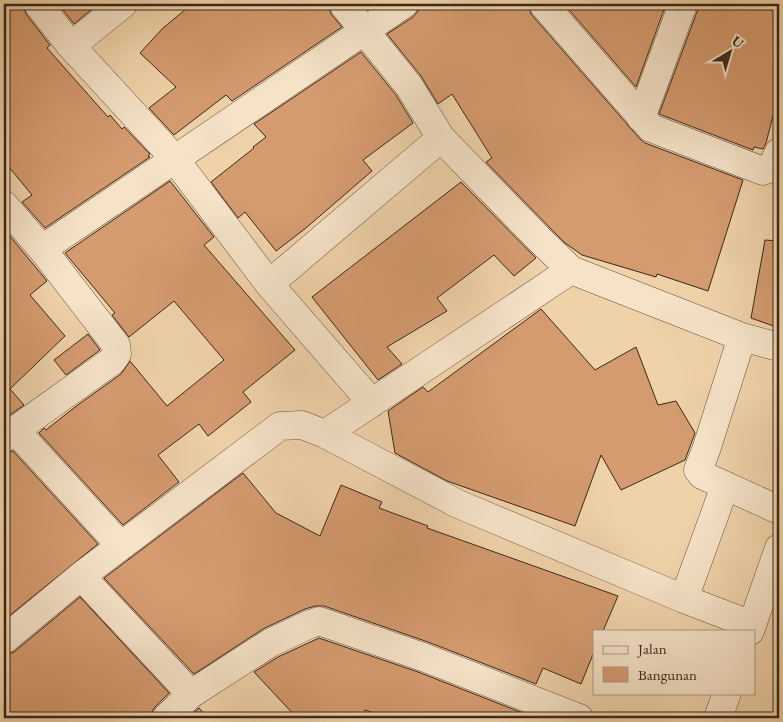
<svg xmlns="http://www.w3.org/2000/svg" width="783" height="722" font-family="'EB Garamond',serif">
  <rect width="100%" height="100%" fill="#f0d2a9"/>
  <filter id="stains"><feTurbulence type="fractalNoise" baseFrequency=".004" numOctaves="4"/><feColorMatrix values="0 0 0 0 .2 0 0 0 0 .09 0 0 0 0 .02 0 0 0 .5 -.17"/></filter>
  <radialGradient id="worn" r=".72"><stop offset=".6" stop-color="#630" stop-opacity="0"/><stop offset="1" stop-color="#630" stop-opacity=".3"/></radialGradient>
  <path fill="#d49b6f" stroke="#3a281d" d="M 4,4 L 23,4 L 26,14 L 50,45 L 47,48 L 108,117 L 110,115 L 122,129 L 124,127 L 150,154 L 148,156 L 150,157 L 45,228 L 22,202 L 32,195 L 4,161 Z
    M 58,4 L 98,4 L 74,24 Z
    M 192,4 L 328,4 L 331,14 L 342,27 L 232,101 L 226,95 L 174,135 L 149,108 L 176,87 L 140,53 L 163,28 Z
    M 419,4 L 528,4 L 531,14 L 640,139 L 645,143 L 743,180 L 708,291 L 657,274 L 656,277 L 582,255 L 565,243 L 550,228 L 486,162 L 492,158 L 452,94 L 438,104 L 421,76 L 387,34 L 413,17 L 418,11 Z
    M 564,4 L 666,4 L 636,87 Z
    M 698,4 L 779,4 L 779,92 L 766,143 L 763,149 L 754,147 L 753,150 L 659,114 L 698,9 Z
    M 361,52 L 396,95 L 413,123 L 363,160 L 372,171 L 306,228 L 276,251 L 245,212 L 238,218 L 211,182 L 254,148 L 253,147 L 266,137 L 254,124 Z
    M 170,181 L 214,237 L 204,245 L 295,350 L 243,392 L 251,402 L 208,436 L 199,424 L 158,455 L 179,482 L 123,525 L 39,433 L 44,428 L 46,430 L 75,407 L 121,374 L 130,361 L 167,406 L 224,360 L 174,301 L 129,337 L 112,315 L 115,313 L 65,253 Z
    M 461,182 L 536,258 L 514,276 L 494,255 L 437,298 L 447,311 L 387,347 L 402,364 L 378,380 L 312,297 Z
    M 4,229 L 47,281 L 30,295 L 65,336 L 10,389 L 24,405 L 4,419 Z
    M 765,240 L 779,241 L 779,328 L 751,318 Z
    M 541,309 L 595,370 L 636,347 L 658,405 L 676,401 L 695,433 L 685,460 L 621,490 L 601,455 L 575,526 L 447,481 L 395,453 L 388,411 L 423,387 L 428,392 Z
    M 88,334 L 100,350 L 66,375 L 54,360 Z
    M 13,451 L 98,544 L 4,620 L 4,453 Z
    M 243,473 L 276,513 L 320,536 L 341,485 L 382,502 L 379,508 L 428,526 L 427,528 L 618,596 L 603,631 L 594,631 L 594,652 L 581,684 L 543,668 L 536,684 L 428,642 L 324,606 L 315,606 L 305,609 L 263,629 L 194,674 L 104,578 Z
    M 80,597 L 169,693 L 155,707 L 151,713 L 151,718 L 4,718 L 4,655 L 14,652 Z
    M 319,638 L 418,672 L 523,713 L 521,718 L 388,718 L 365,710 L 362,718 L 297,718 L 254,672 L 278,657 Z
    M 199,708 L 208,718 L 188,718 Z"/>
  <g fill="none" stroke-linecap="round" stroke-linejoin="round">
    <defs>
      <path id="minor" d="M 38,4 L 71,46 L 174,158 L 269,284 L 372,403
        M 343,4 L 409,86 L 441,138 L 539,239 L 571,270 L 742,337 L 779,347
        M 543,4 L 651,128 L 763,171 L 771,168 L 779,152
        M 71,46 L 123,4
        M 641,118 L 683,4
        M 4,205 L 42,249 L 116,345 L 117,354 L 112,361 L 4,438
        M 42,249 L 404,4
        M 269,284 L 441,138
        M 742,337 L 706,450 L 698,470 L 702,475 L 779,510
        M 15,430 L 121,546
        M 325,434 L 571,270
        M 81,576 L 191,694
        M 684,599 L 725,486
        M 750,631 L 779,548
        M 4,640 L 81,576 L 280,426 L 302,425 L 325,434 L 458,504 L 684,599 L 752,625
        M 166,718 L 191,694 L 270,643 L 310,624 L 319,621 L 423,657 L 579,718
        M 718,718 L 727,693"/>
    </defs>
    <use href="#minor" stroke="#685240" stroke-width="29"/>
    <use href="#minor" stroke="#f5e2c7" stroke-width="28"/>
  </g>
  <rect width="783" height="722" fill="none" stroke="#f0d2a9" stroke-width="20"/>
  <rect x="5" y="5" width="773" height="712" fill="none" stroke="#3a281d" stroke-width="2.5"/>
  <rect x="10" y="10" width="763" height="702" fill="none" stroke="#3a281d"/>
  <rect x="593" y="630" width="162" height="65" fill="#f5e2c7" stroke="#aa9883"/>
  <rect x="603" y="646" width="25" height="8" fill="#f5e2c7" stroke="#aa9883"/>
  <text x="638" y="654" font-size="15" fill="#3a281d">Jalan</text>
  <rect x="603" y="667" width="25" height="15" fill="#d49b6f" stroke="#aa9883"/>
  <text x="638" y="680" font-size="15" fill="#3a281d">Bangunan</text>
  <g transform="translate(730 52) rotate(38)" stroke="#f5e2c7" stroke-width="4" paint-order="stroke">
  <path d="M0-4L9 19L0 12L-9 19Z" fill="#3a281d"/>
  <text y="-8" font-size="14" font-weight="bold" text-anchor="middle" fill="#3a281d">U</text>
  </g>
  <rect width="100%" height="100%" filter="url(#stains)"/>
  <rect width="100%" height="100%" fill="url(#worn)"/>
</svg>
